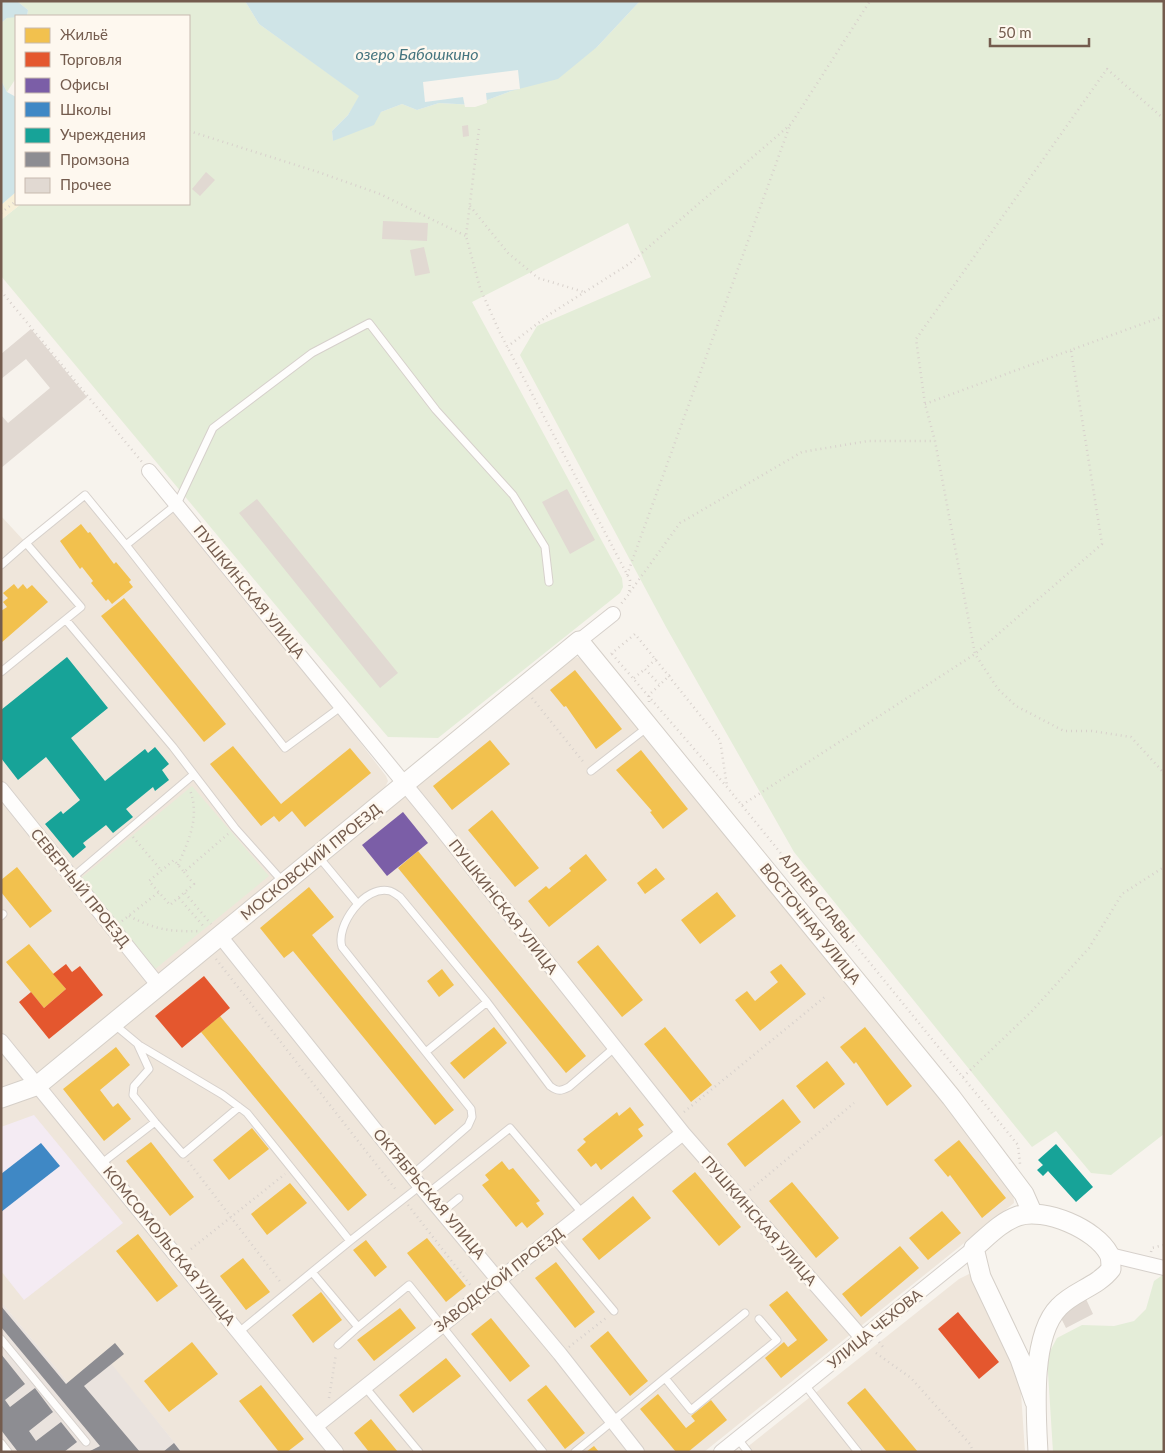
<svg xmlns="http://www.w3.org/2000/svg" width="1165" height="1453" font-family="Lato,sans-serif">
  <rect width="100%" height="100%" fill="#f7f3ed"/>
  <path fill="#efe6db" d="M 85,495 L 126,545 L 177,504 L 386,776 L 388,781 L 382,794 L 34,1075 L 1,1090 L 1,516 L 26,543 Z
    M 577,657 L 588,662 L 1013,1188 L 1014,1203 L 704,1452 L 182,1452 L 109,1362 L 74,1390 L 1,1302 L 1,1108 L 31,1097 L 43,1089 L 567,661 Z
    M 969,1274 L 978,1279 L 1020,1378 L 1025,1452 L 741,1452 L 959,1279 Z"/>
  <path fill="#eae3de" d="M 1,1302 L 74,1390 L 109,1361 L 182,1452 L 1,1452 Z"/>
  <path fill="#f4ebf3" d="M 34,1115 L 123,1223 L 24,1300 L 1,1271 L 1,1127 Z"/>
  <path fill="#e4edd8" d="M 17,1 L 245,1 L 259,24 L 360,96 L 348,115 L 332,131 L 333,141 L 381,112 L 402,104 L 417,110 L 439,103 L 474,105 L 511,91 L 597,47 L 640,1 L 1164,1 L 1164,1134 L 1111,1175 L 1091,1173 L 1056,1131 L 1032,1147 L 794,852 L 666,627 L 520,355 L 537,326 L 651,277 L 628,223 L 472,302 L 622,578 L 623,587 L 620,593 L 438,738 L 388,737 L 298,632 L 1,276 L 1,220 L 21,204 L 189,204 L 189,16 L 27,16 L 28,10 Z
    M 16,15 L 19,16 L 16,16 L 16,78 L 7,92 L 1,80 L 1,23 L 7,18 Z
    M 192,786 L 269,876 L 154,970 L 80,879 Z
    M 1164,1274 L 1164,1452 L 1053,1452 L 1047,1357 L 1057,1338 L 1082,1325 L 1114,1326 L 1134,1321 L 1146,1309 L 1154,1281 Z"/>
  <path fill="#f8f0d8" d="M 16,192 L 16,204 L 21,204 L 1,220 L 1,205 Z"/>
  <path fill="#cfe4e7" d="M 1,1 L 17,1 L 28,10 L 27,16 L 7,18 L 1,23 Z
    M 245,1 L 640,1 L 597,47 L 558,79 L 511,91 L 474,105 L 439,103 L 417,110 L 402,104 L 381,112 L 374,125 L 333,141 L 332,131 L 348,115 L 359,96 L 259,24 Z
    M 1,80 L 7,92 L 16,97 L 16,192 L 1,205 Z"/>
  <path fill="#f7f3ed" d="M 518,70 L 520,89 L 486,93 L 487,103 L 475,107 L 465,107 L 463,97 L 425,102 L 423,82 Z"/>
  <path fill="#f2c14e" d="M 81,524 L 88,533 L 90,532 L 114,564 L 116,562 L 131,580 L 129,582 L 133,587 L 112,604 L 108,599 L 106,601 L 91,583 L 93,581 L 82,567 L 80,569 L 60,541 Z
    M 14,584 L 18,589 L 23,584 L 27,589 L 32,585 L 48,602 L 1,643 L 1,611 L 7,607 L 3,602 L 8,598 L 3,593 Z
    M 124,598 L 226,724 L 204,742 L 101,616 Z
    M 575,670 L 622,729 L 596,749 L 566,706 L 564,707 L 550,690 Z
    M 490,740 L 510,764 L 452,810 L 433,786 Z
    M 233,746 L 281,804 L 350,748 L 371,773 L 305,827 L 292,811 L 279,822 L 274,816 L 261,826 L 210,764 Z
    M 641,750 L 688,809 L 663,829 L 650,812 L 652,811 L 616,770 Z
    M 492,810 L 539,868 L 515,887 L 468,830 Z
    M 418,851 L 586,1056 L 566,1073 L 398,868 Z
    M 586,854 L 607,880 L 549,927 L 528,901 L 546,886 L 549,889 L 571,871 L 569,868 Z
    M 17,867 L 52,911 L 30,928 L 1,892 L 1,880 Z
    M 656,868 L 665,879 L 645,894 L 637,883 Z
    M 309,887 L 334,917 L 312,935 L 454,1110 L 435,1125 L 293,951 L 284,958 L 260,928 Z
    M 717,892 L 736,916 L 700,944 L 681,920 Z
    M 29,944 L 66,989 L 44,1008 L 6,962 Z
    M 598,945 L 643,1000 L 622,1017 L 577,962 Z
    M 781,964 L 806,994 L 760,1031 L 735,1000 L 747,991 L 755,1001 L 778,982 L 770,972 Z
    M 442,969 L 454,985 L 439,997 L 427,981 Z
    M 220,1016 L 367,1195 L 348,1211 L 201,1032 Z
    M 494,1027 L 507,1043 L 464,1079 L 450,1063 Z
    M 665,1027 L 712,1085 L 691,1102 L 644,1044 Z
    M 865,1027 L 912,1086 L 887,1106 L 856,1062 L 854,1064 L 840,1047 Z
    M 116,1047 L 130,1065 L 100,1090 L 113,1107 L 118,1103 L 131,1119 L 104,1141 L 63,1089 Z
    M 827,1061 L 845,1084 L 814,1109 L 796,1086 Z
    M 783,1099 L 801,1122 L 745,1167 L 727,1144 Z
    M 630,1107 L 644,1125 L 638,1129 L 643,1136 L 601,1170 L 596,1163 L 591,1167 L 577,1150 L 586,1142 L 583,1139 L 617,1112 L 619,1116 Z
    M 252,1128 L 269,1149 L 229,1180 L 213,1160 Z
    M 959,1140 L 1006,1198 L 982,1218 L 950,1175 L 948,1177 L 934,1160 Z
    M 151,1142 L 194,1197 L 170,1216 L 126,1161 Z
    M 502,1161 L 509,1170 L 513,1168 L 540,1201 L 536,1203 L 544,1214 L 527,1228 L 522,1222 L 516,1227 L 482,1185 L 489,1180 L 485,1175 Z
    M 695,1172 L 741,1227 L 719,1246 L 672,1191 Z
    M 792,1182 L 839,1238 L 816,1258 L 769,1201 Z
    M 290,1183 L 307,1203 L 267,1235 L 251,1214 Z
    M 633,1196 L 651,1218 L 599,1260 L 582,1239 Z
    M 942,1211 L 961,1233 L 928,1260 L 909,1238 Z
    M 138,1234 L 178,1286 L 157,1302 L 116,1251 Z
    M 427,1238 L 466,1286 L 446,1302 L 407,1253 Z
    M 366,1240 L 387,1267 L 375,1277 L 353,1250 Z
    M 900,1246 L 919,1268 L 861,1317 L 842,1294 Z
    M 243,1258 L 270,1292 L 246,1310 L 220,1276 Z
    M 556,1262 L 595,1312 L 575,1328 L 535,1278 Z
    M 787,1291 L 828,1340 L 781,1378 L 765,1358 L 784,1342 L 788,1347 L 797,1340 L 769,1305 Z
    M 321,1292 L 342,1320 L 313,1343 L 292,1315 Z
    M 400,1308 L 416,1328 L 374,1361 L 357,1340 Z
    M 491,1318 L 530,1366 L 510,1382 L 471,1334 Z
    M 608,1331 L 648,1381 L 630,1396 L 590,1346 Z
    M 192,1342 L 218,1374 L 169,1412 L 144,1381 Z
    M 446,1358 L 461,1376 L 413,1413 L 399,1395 Z
    M 261,1385 L 304,1439 L 287,1452 L 279,1452 L 239,1401 Z
    M 546,1385 L 585,1433 L 565,1449 L 527,1400 Z
    M 865,1388 L 918,1452 L 887,1452 L 847,1403 Z
    M 658,1394 L 686,1428 L 695,1421 L 691,1416 L 711,1400 L 727,1420 L 688,1452 L 676,1452 L 640,1409 Z
    M 371,1419 L 398,1452 L 369,1452 L 354,1433 Z
    M 594,1446 L 599,1452 L 586,1452 Z"/>
  <path fill="#e4572e" d="M 66,964 L 72,972 L 80,966 L 103,995 L 49,1039 L 19,1002 L 31,992 L 44,1008 L 66,989 L 53,974 Z
    M 204,976 L 230,1008 L 182,1048 L 155,1016 Z
    M 958,1312 L 999,1362 L 979,1379 L 938,1329 Z"/>
  <path fill="#7b5ea7" d="M 403,812 L 428,843 L 387,876 L 362,845 Z"/>
  <path fill="#3f88c5" d="M 41,1143 L 60,1166 L 1,1212 L 1,1174 Z"/>
  <path fill="#17a398" d="M 67,657 L 108,708 L 71,738 L 105,781 L 145,749 L 148,753 L 155,747 L 169,764 L 162,770 L 169,780 L 155,791 L 153,787 L 126,809 L 133,817 L 113,833 L 106,825 L 83,843 L 86,847 L 73,858 L 45,824 L 61,811 L 63,814 L 80,800 L 46,757 L 18,780 L 1,758 L 1,710 Z
    M 1056,1144 L 1093,1187 L 1076,1202 L 1048,1171 L 1043,1176 L 1037,1170 L 1043,1165 L 1038,1160 Z"/>
  <path fill="#8d8d92" d="M 1,1306 L 66,1384 L 115,1343 L 124,1354 L 84,1386 L 140,1452 L 88,1452 L 100,1446 L 1,1327 Z
    M 1,1354 L 25,1384 L 5,1400 L 10,1407 L 35,1388 L 53,1412 L 29,1431 L 36,1441 L 61,1422 L 77,1442 L 64,1452 L 18,1452 L 1,1430 Z
    M 174,1443 L 181,1452 L 163,1452 Z"/>
  <path fill="#e1d9d2" d="M 468,125 L 469,136 L 463,137 L 462,126 Z
    M 206,172 L 215,180 L 200,196 L 192,189 Z
    M 383,221 L 428,223 L 427,241 L 382,239 Z
    M 424,247 L 430,273 L 415,276 L 410,250 Z
    M 31,329 L 87,397 L 1,468 L 1,415 L 8,423 L 50,388 L 26,359 L 1,379 L 1,354 Z
    M 567,489 L 595,540 L 570,554 L 542,502 Z
    M 257,499 L 398,673 L 380,688 L 239,513 Z
    M 1086,1299 L 1093,1314 L 1066,1328 L 1059,1314 Z"/>
  <g fill="none" stroke-linecap="round" stroke-linejoin="round">
    <defs>
      <path id="lane" d="M 26,543 L 85,495 L 126,545
        M 1,565 L 26,543 L 81,607 L 1,672
        M 66,620 L 173,747 L 235,828 L 284,883
        M 342,706 L 285,748 L 126,545 L 177,504 L 213,428 L 312,353 L 369,323 L 436,410 L 513,495 L 545,547 L 549,582
        M 591,771 L 649,726
        M 318,856 L 357,903
        M 72,878 L 193,775
        M 1,916 L 3,914
        M 115,1025 L 139,1045 L 223,1095 L 247,1113 L 350,1241 L 420,1186
        M 138,1045 L 149,1069 L 134,1086 L 133,1095 L 155,1122
        M 427,1051 L 487,1002
        M 102,1163 L 155,1122 L 183,1154 L 239,1107
        M 412,1175 L 468,1126 L 472,1117 L 471,1109 L 342,947 C 335,926 365,884 390,891 C 393,892 397,895 400,897 L 487,1002 L 550,1086 C 558,1092 561,1091 569,1087 L 614,1048
        M 427,1194 L 510,1128 L 583,1214
        M 442,1212 L 459,1198
        M 553,1238 L 614,1311
        M 358,1327 L 409,1285 L 543,1452
        M 239,1332 L 312,1272
        M 1,1339 L 86,1442
        M 338,1345 L 358,1327 L 312,1272 L 350,1241
        M 665,1378 L 745,1313
        M 805,1385 L 858,1452
        M 365,1387 L 419,1452
        M 738,1439 L 748,1452
        M 1,1443 L 8,1452
        M 575,1452 L 665,1378 L 691,1410 L 777,1340 L 759,1319"/>
      <path id="street" d="M 149,471 L 435,821 L 683,1133 L 863,1339
        M 579,641 L 613,614
        M 1,789 L 159,986
        M 220,936 L 420,1186 L 560,1354 L 637,1452
        M 1,1041 L 336,1452
        M 1110,1255 L 1164,1268
        M 316,1426 L 683,1133
        M 721,1452 L 974,1248"/>
      <path id="secondary" d="M 1,1098 L 38,1085 L 579,641 L 951,1097 L 1024,1194 L 1032,1212
        M 1035,1402 L 1020,1359 L 981,1277 L 974,1248 C 988,1236 1001,1222 1018,1216 C 1044,1207 1096,1229 1109,1254 C 1111,1258 1111,1265 1111,1269 C 1097,1287 1074,1291 1059,1307 C 1030,1336 1036,1414 1038,1452"/>
    </defs>
    <use href="#lane" stroke="#d6d0cb" stroke-width="9"/>
    <use href="#street" stroke="#d6d0cb" stroke-width="16"/>
    <use href="#secondary" stroke="#d5cfc8" stroke-width="21"/>
    <path stroke="#d8d1cc" stroke-width="2.5" stroke-dasharray="1 4" stroke-linecap="butt" d="M 1164,119 L 1107,69 L 916,339 L 925,404 L 935,441 L 975,654 L 998,689 L 1016,706 L 1064,731 L 1092,731 L 1131,737 L 1163,772 L 1164,775
      M 479,129 L 466,236 L 480,288 L 500,333 L 630,580 L 629,594 L 621,604
      M 189,131 L 318,172 L 380,194 L 466,236
      M 470,206 L 508,253 L 538,278 L 584,292
      M 1,213 L 16,201
      M 1,291 L 142,462
      M 507,347 L 550,314 L 629,264 L 791,124 L 870,1
      M 925,404 L 1071,350
      M 627,575 L 790,125
      M 630,592 L 680,523 L 802,452 L 868,441 L 935,441
      M 611,654 L 635,634 L 720,740 L 727,786
      M 612,654 L 727,787 L 1018,1145 L 1020,1164
      M 656,659 L 645,669 L 659,684
      M 634,678 L 645,669
      M 532,698 L 585,764
      M 649,702 L 649,695 L 670,675
      M 742,805 L 975,654 L 1102,544 L 1071,350 L 1164,316
      M 133,837 L 161,870
      M 178,865 C 189,840 200,817 190,790
      M 184,872 L 194,884 L 170,905 L 149,881 L 174,860 L 184,872 L 228,834
      M 185,893 L 211,924
      M 179,898 L 205,928
      M 129,916 C 156,930 171,932 201,931
      M 122,921 L 159,892
      M 216,959 L 397,1191
      M 963,1077 L 1032,1011 L 1089,948 L 1122,894 L 1164,867
      M 684,1112 L 826,996
      M 188,1161 L 282,1284
      M 750,1190 L 854,1103
      M 408,1205 L 471,1286
      M 191,1249 L 285,1174
      M 1151,1252 L 1152,1248 L 1164,1245
      M 879,1342 L 883,1347
      M 569,1347 L 606,1318
      M 876,1353 L 911,1378 L 970,1444 L 973,1452
      M 329,1398 L 336,1354"/>
    <use href="#lane" stroke="#fefdfc" stroke-width="7"/>
    <use href="#street" stroke="#fefdfc" stroke-width="14"/>
    <use href="#secondary" stroke="#fefdfc" stroke-width="19"/>
  </g>
  <g text-anchor="middle" stroke-width="5" stroke-linejoin="round" paint-order="stroke">
    <g font-size="15" fill="#745c4e" stroke="#fef8ef">
      <text transform="translate(249 592) rotate(51)" y="5">ПУШКИНСКАЯ УЛИЦА</text>
      <text transform="translate(311 862) rotate(-39)" y="5">МОСКОВСКИЙ ПРОЕЗД</text>
      <text transform="translate(80 888) rotate(51)" y="5">СЕВЕРНЫЙ ПРОЕЗД</text>
      <text transform="translate(817 898) rotate(51)" y="5">АЛЛЕЯ СЛАВЫ</text>
      <text transform="translate(503 907) rotate(52)" y="5">ПУШКИНСКАЯ УЛИЦА</text>
      <text transform="translate(810 924) rotate(51)" y="5">ВОСТОЧНАЯ УЛИЦА</text>
      <text transform="translate(429 1194) rotate(50)" y="5">ОКТЯБРЬСКАЯ УЛИЦА</text>
      <text transform="translate(759 1221) rotate(49)" y="5">ПУШКИНСКАЯ УЛИЦА</text>
      <text transform="translate(169 1246) rotate(51)" y="5">КОМСОМОЛЬСКАЯ УЛИЦА</text>
      <text transform="translate(499 1280) rotate(-38)" y="5">ЗАВОДСКОЙ ПРОЕЗД</text>
      <text transform="translate(875 1329) rotate(-39)" y="5">УЛИЦА ЧЕХОВА</text>
    </g>
    <g font-size="16" font-style="italic" fill="#45757f" stroke="#fef8ef">
      <text x="417" y="60">озеро Бабошкино</text>
    </g>
  </g>
  <rect width="1165" height="1453" fill="none" stroke="#745c4e" stroke-width="5"/>
  <rect x="15" y="15" width="175" height="190" fill="#fef8ef" stroke="#c7baaf"/>
  <rect x="25" y="28" width="25" height="15" fill="#f2c14e" stroke="#c7baaf"/>
  <text x="60" y="40" font-size="15" fill="#745c4e">Жильё</text>
  <rect x="25" y="52" width="25" height="15" fill="#e4572e" stroke="#c7baaf"/>
  <text x="60" y="65" font-size="15" fill="#745c4e">Торговля</text>
  <rect x="25" y="78" width="25" height="15" fill="#7b5ea7" stroke="#c7baaf"/>
  <text x="60" y="90" font-size="15" fill="#745c4e">Офисы</text>
  <rect x="25" y="102" width="25" height="15" fill="#3f88c5" stroke="#c7baaf"/>
  <text x="60" y="115" font-size="15" fill="#745c4e">Школы</text>
  <rect x="25" y="128" width="25" height="15" fill="#17a398" stroke="#c7baaf"/>
  <text x="60" y="140" font-size="15" fill="#745c4e">Учреждения</text>
  <rect x="25" y="152" width="25" height="15" fill="#8d8d92" stroke="#c7baaf"/>
  <text x="60" y="165" font-size="15" fill="#745c4e">Промзона</text>
  <rect x="25" y="178" width="25" height="15" fill="#e1d9d2" stroke="#c7baaf"/>
  <text x="60" y="190" font-size="15" fill="#745c4e">Прочее</text>
  <path d="M990 38v8h99v-8" fill="none" stroke="#745c4e" stroke-width="2.5"/>
  <text x="998" y="38" font-size="15" fill="#745c4e" stroke="#fef8ef" stroke-width="4" paint-order="stroke">50 m</text>
</svg>
